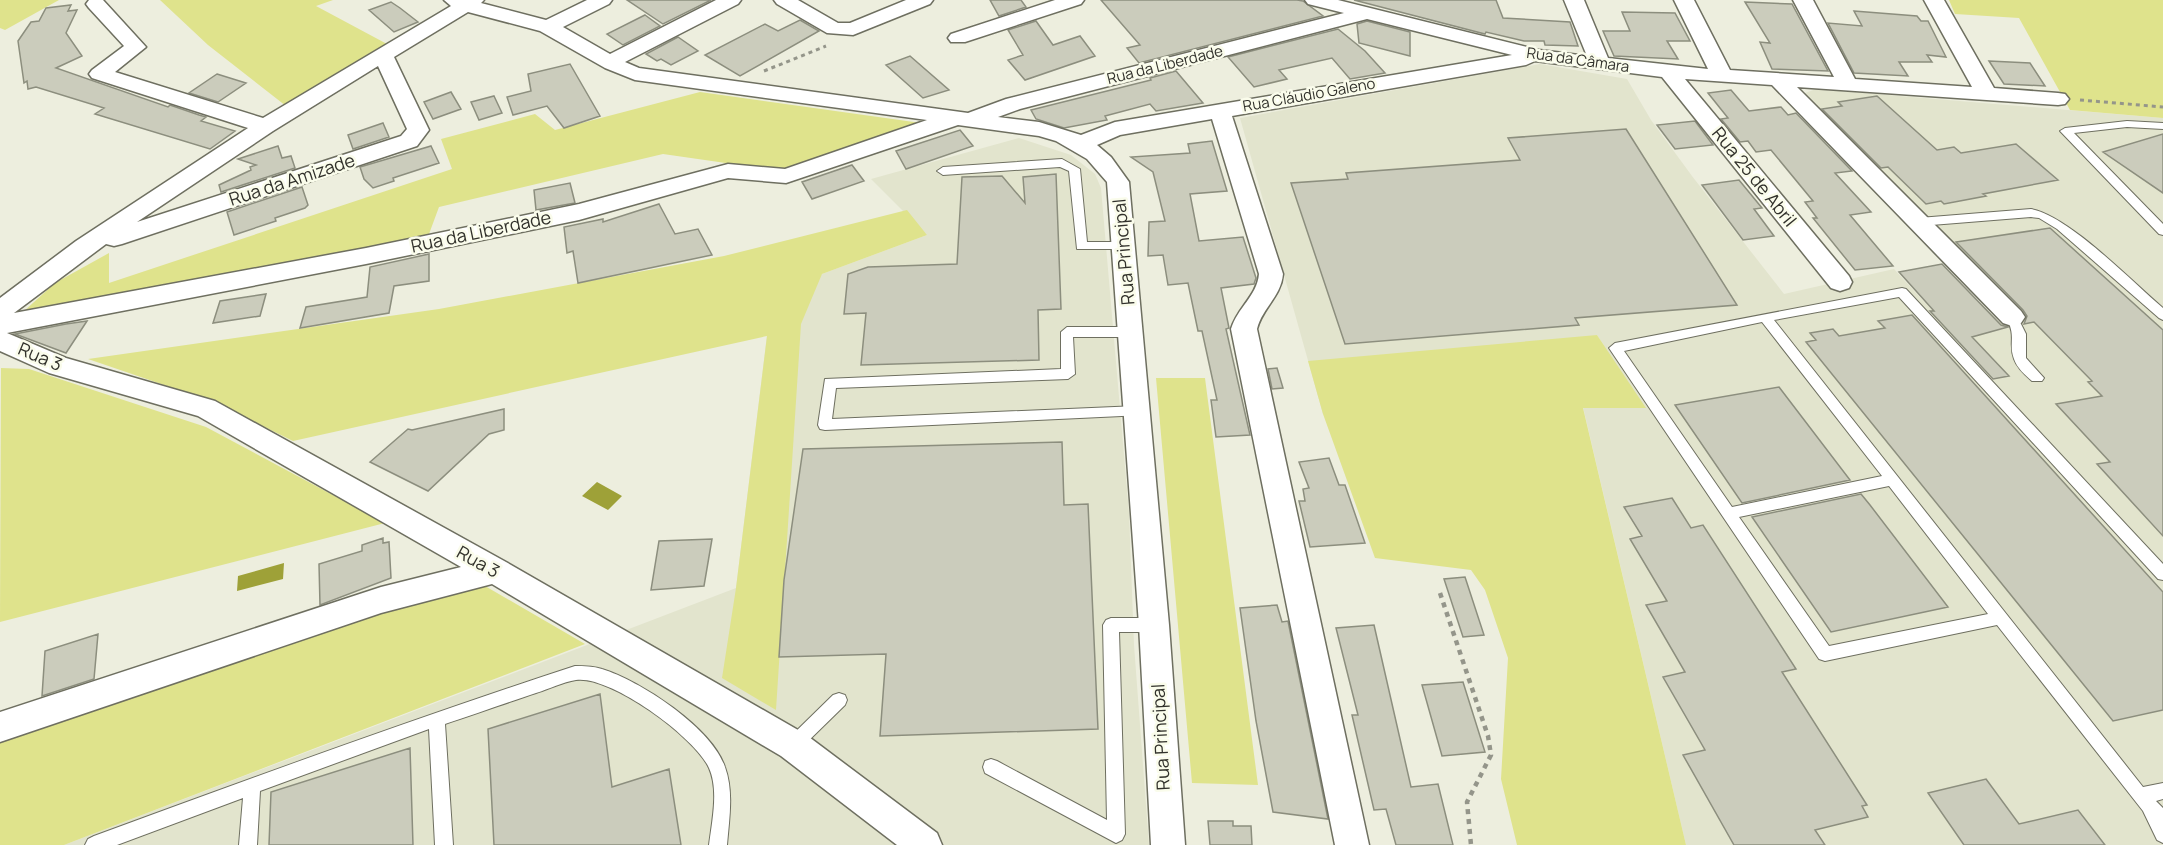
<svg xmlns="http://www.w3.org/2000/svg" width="2163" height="845" font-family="Manrope,sans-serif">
  <rect width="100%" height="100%" fill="#edeede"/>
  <path fill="#e2e4cd" d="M 1540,64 L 1627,79 L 1651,120 L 1692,176 L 1784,294 L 1894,269 L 1953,333 L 2022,314 L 1804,96 L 1805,93 L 1816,89 L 2163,118 L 2163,845 L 1686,845 L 1583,407 L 1645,408 L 1597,335 L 1323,414 L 1240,118 Z
    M 1019,138 L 1071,155 L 1095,174 L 1101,188 L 1129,513 L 1134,645 L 1149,845 L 64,845 L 736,588 L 767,335 L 822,274 L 927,235 L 871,179 Z"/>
  <path fill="#dfe38c" d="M 0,0 L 59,0 L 5,30 L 0,28 Z
    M 160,0 L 333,0 L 316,6 L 387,44 L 286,106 L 208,45 Z
    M 1949,0 L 2163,0 L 2163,118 L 2070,110 L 2019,18 L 1955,14 Z
    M 700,92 L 921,123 L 781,171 L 663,154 L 439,207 L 429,234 L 170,293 L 23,312 L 55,283 L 109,253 L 109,283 L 452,169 L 441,139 L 535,114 L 555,130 Z
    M 907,210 L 927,235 L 822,274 L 801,324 L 776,710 L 722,678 L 736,588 L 767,336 L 293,441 L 214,402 L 88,359 L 439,309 L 724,256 Z
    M 1597,335 L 1646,408 L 1583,408 L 1686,845 L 1517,845 L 1501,779 L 1508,658 L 1485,590 L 1471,570 L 1375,558 L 1323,414 L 1308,361 Z
    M 1,368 L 29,369 L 206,427 L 385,523 L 0,622 Z
    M 1156,378 L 1205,378 L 1258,785 L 1192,783 Z
    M 485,586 L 585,644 L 64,845 L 0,845 L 0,743 L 454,589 Z"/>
  <path fill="#9ea138" d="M 597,482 L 622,496 L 608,510 L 582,496 Z
    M 284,563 L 283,579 L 237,591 L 238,576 Z"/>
  <path fill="#cbccbc" stroke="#8c8e7e" stroke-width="1.5" d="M 627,0 L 711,0 L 663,24 Z
    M 990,0 L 1021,0 L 1026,7 L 999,16 Z
    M 1101,0 L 1297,0 L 1303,1 L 1323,16 L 1139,63 L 1127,48 L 1140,45 Z
    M 1354,0 L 1496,0 L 1503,18 L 1570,22 L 1578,46 L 1545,45 L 1544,41 L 1524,41 L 1486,32 L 1485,34 Z
    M 391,2 L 400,8 L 418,22 L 394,32 L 369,10 Z
    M 1745,2 L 1792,4 L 1828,71 L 1772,69 L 1760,42 L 1770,43 Z
    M 71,5 L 68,11 L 77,10 L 66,33 L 82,56 L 56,68 L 168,107 L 170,105 L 199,115 L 206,117 L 201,121 L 235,131 L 210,149 L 95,114 L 104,108 L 36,87 L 28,89 L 27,81 L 24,83 L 18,41 L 31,22 L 39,21 L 46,8 Z
    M 1854,11 L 1917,16 L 1921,21 L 1928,21 L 1946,57 L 1927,55 L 1932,62 L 1899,62 L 1908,76 L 1854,73 L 1828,23 L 1862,26 Z
    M 1622,12 L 1675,13 L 1690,41 L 1667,41 L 1678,59 L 1614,56 L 1603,31 L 1630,31 Z
    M 645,15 L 660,26 L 623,45 L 607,34 Z
    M 800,20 L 819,31 L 740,76 L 705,55 L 765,24 L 778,31 Z
    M 1036,21 L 1053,45 L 1080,36 L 1095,56 L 1025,80 L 1008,60 L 1023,55 L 1008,30 Z
    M 1367,21 L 1410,32 L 1410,56 L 1359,43 L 1357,24 Z
    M 1338,29 L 1365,51 L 1385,73 L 1350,79 L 1332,58 L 1279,70 L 1287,79 L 1254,87 L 1228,57 Z
    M 678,37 L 698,51 L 671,65 L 661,59 L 657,61 L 646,54 Z
    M 910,56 L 949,90 L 923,98 L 886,65 Z
    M 1989,61 L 2030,63 L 2045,86 L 2004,84 Z
    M 570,64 L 600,116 L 564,128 L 547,106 L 513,115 L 507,97 L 531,91 L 528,74 Z
    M 1176,71 L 1203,103 L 1156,111 L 1150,104 L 1105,116 L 1107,120 L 1064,128 L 1036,119 L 1031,110 L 1151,80 L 1150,78 Z
    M 217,74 L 246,83 L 218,102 L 189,93 Z
    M 1731,90 L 1749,111 L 1781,107 L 1788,115 L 1796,113 L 1852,171 L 1835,173 L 1871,212 L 1850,215 L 1893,266 L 1855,270 L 1813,218 L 1817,218 L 1805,202 L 1813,201 L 1771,150 L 1756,152 L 1748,141 L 1740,142 L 1721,119 L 1728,118 L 1708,93 Z
    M 451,92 L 461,109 L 433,119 L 424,102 Z
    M 494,96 L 502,113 L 479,120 L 471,102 Z
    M 1877,96 L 1937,150 L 1954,147 L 1961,153 L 2016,144 L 2058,180 L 1983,194 L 1986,196 L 1944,204 L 1941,201 L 1926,204 L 1888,167 L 1881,168 L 1822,109 L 1842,106 L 1838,102 Z
    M 1695,121 L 1713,145 L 1675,149 L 1657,125 Z
    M 383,123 L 389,137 L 353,149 L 348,135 Z
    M 1626,129 L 1737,305 L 1575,318 L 1579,325 L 1345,344 L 1291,183 L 1348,179 L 1346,173 L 1520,160 L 1508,138 Z
    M 960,130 L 973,146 L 906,169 L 896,151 Z
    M 2163,134 L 2163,193 L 2103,152 Z
    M 1212,141 L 1227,191 L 1190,194 L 1199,241 L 1243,237 L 1256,278 L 1254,284 L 1221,288 L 1229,328 L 1226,329 L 1250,435 L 1216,437 L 1211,400 L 1217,400 L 1202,331 L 1198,331 L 1188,283 L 1168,285 L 1163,255 L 1148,256 L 1149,222 L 1165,221 L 1153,172 L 1131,157 L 1190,153 L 1188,144 Z
    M 278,146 L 282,158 L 291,156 L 295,168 L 221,192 L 219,185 L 251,170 L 250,167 L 256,165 L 238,159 Z
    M 431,146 L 439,163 L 393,178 L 394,181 L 373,188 L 364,179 L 360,167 Z
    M 852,165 L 864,181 L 812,199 L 802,182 Z
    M 1056,174 L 1061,309 L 1038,310 L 1039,360 L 861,365 L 866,313 L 844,314 L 848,274 L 868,267 L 957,264 L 962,177 L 1002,176 L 1025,203 L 1023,177 Z
    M 1739,180 L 1762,208 L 1754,209 L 1774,236 L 1743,240 L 1702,185 Z
    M 570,183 L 575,203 L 536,210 L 534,190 Z
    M 302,187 L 308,205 L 305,208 L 275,218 L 276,221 L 234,235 L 227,212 Z
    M 659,204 L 675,234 L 698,229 L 712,255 L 578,283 L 573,251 L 567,253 L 564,227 L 603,219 L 603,222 Z
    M 2050,228 L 2163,330 L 2163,536 L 2097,464 L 2110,462 L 2056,404 L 2102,396 L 2088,382 L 2092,381 L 2034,322 L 2024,324 L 2027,316 L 2023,310 L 1956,242 Z
    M 429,254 L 429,281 L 394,286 L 389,313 L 300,328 L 306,307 L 367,297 L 370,267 Z
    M 1942,264 L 2001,325 L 2008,327 L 1972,337 L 2009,376 L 1993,379 L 1930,311 L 1934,311 L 1899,272 Z
    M 266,294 L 260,316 L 213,323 L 220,301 Z
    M 1912,315 L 2163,592 L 2163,710 L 2113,721 L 1806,342 L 1816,340 L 1810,333 L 1833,329 L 1839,336 L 1885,328 L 1878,321 Z
    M 87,321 L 66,353 L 15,334 L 66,324 Z
    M 1277,368 L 1283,388 L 1272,389 L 1268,369 Z
    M 1779,387 L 1850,480 L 1742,503 L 1675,405 Z
    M 504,409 L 504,430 L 489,434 L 428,491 L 370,462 L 408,429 L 412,430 Z
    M 1062,442 L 1064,505 L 1088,504 L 1098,729 L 880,736 L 886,654 L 779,657 L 784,580 L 803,449 Z
    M 1329,458 L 1339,485 L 1345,485 L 1365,543 L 1310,547 L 1299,501 L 1305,501 L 1303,489 L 1309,488 L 1299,462 Z
    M 1861,494 L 1870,505 L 1948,607 L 1831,632 L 1752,517 Z
    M 1672,498 L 1691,528 L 1703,525 L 1796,669 L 1782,672 L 1867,805 L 1862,806 L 1868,817 L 1815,830 L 1825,845 L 1734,845 L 1683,755 L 1705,750 L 1663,677 L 1685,672 L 1646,605 L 1667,601 L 1630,539 L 1642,536 L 1624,507 Z
    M 383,538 L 383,543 L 389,542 L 391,578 L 320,605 L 319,564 L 362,551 L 362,545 Z
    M 712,539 L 704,586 L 651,590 L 659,541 Z
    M 1465,577 L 1484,635 L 1463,637 L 1444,579 Z
    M 1277,605 L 1282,622 L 1288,621 L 1328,819 L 1273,812 L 1256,721 L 1240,608 Z
    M 1374,625 L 1411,787 L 1438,784 L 1453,845 L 1396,845 L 1386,809 L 1374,810 L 1352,715 L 1358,715 L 1336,628 Z
    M 98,634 L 94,679 L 42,696 L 45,651 Z
    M 1463,682 L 1485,752 L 1442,756 L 1422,685 Z
    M 600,694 L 612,787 L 669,769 L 681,845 L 494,845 L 488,729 Z
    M 410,748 L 413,845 L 269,845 L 271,792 Z
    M 1986,779 L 2019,824 L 2078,810 L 2105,845 L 1964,845 L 1928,793 Z
    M 1208,821 L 1233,821 L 1233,826 L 1251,826 L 1252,845 L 1210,845 Z"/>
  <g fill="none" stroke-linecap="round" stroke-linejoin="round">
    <defs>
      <path id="lane" d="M 2127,121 L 2163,123 L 2163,129 L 2127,127 L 2074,133 L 2163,224 L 2163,235 L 2159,234 L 2060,131 L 2065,128 Z
        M 1062,159 L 1080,169 L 1087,242 L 1123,242 L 1127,243 L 1129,246 L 1127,249 L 1077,249 L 1069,171 L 1060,167 L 943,175 L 937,171 L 943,167 Z
        M 2031,209 C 2069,216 2131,281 2163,308 L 2163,320 L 2159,318 L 2057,229 L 2039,218 L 2031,217 L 1919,226 L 1913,222 L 1919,218 Z
        M 1902,288 L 1906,289 L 2163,564 L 2163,580 L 2158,579 L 1899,297 L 1774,320 L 2143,787 L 2163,783 L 2163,799 L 2156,801 L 2163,808 L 2163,843 L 2157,840 L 2143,811 L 1997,625 L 1825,661 L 1819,659 L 1609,348 L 1615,343 ZM 1762,322 L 1882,476 L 1732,507 L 1624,351 ZM 1889,486 L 1988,614 L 1829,646 L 1739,517 Z
        M 2012,312 L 2016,314 L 2026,334 L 2026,358 L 2044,378 L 2042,381 L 2032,381 C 2025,375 2017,368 2014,359 C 2008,343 2017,337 2006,317 Z
        M 1067,327 L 1130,327 L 1136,332 L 1130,337 L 1073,337 L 1075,374 L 1068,379 L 836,388 L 832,419 L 1138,406 L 1143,407 L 1145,411 L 1143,415 L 825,430 L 820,429 L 818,425 L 825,379 L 1061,369 L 1061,332 Z
        M 1111,618 L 1154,618 L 1159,620 L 1162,625 L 1159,630 L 1154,632 L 1119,632 L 1125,834 L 1122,840 L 1116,843 L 985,773 L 983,767 L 985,761 L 991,759 L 997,761 L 1107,820 L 1103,625 L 1106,620 Z
        M 575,666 C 584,666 593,666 602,669 C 641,681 712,728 725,767 C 734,792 729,820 727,845 L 709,845 C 712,821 719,790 709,768 C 695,737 610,675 576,680 C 563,682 549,689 536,693 C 506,703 476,714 445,724 L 453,845 L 435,845 L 429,729 L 260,791 L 257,845 L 239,845 L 243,798 L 117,845 L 85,845 L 88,839 L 94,836 C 254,777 413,719 575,666 Z
        M 839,693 L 845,695 L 847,700 L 845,705 L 799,750 L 793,753 L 787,750 L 785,745 L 787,740 L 833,695 Z"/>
      <path id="street" d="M 89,0 L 103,0 L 146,47 L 115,72 L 263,118 L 451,6 L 444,0 L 484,0 L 481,3 L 546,20 L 587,0 L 612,0 L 609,4 L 563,27 L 610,54 L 716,0 L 741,0 L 738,4 L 625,62 L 639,68 L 968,113 L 1006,99 L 1344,13 L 1308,4 L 1305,0 L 1338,0 L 1539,50 L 1587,56 L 1564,0 L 1584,0 L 1608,58 L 1708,69 L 1674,0 L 1694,0 L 1730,70 L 1834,77 L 1793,0 L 1813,0 L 1855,79 L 1972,87 L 1924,0 L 1944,0 L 1994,88 L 2058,93 L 2065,94 L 2069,99 L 2065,104 L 2058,105 L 1797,87 L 2021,311 L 2025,317 L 2021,323 L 2012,326 L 2003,323 L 1772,85 L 1685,79 L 1849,276 L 1852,282 L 1849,288 L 1840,291 L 1831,288 L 1662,77 L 1535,61 L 1526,65 L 1232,116 L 1283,274 C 1281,297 1262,308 1257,329 L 1369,845 L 1335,845 L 1231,329 C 1237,308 1257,296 1259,274 L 1212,119 L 1120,135 L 1097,145 L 1111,157 L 1129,182 L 1169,625 L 1185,845 L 1151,845 L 1139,625 L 1107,182 L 1087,159 L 1056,141 L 1039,136 L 958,125 L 786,183 L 728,178 L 579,220 L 366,264 L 7,333 L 66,358 L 215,401 L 506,562 L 805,734 L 937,833 L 942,845 L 897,845 L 781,756 L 492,584 L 381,613 L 0,742 L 0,712 L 381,587 L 461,567 L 198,416 L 49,373 L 0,351 L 0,298 L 76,241 L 248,128 L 92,78 L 89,74 L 92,70 L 124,46 L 89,8 L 86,4 ZM 468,12 L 540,31 L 605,68 L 635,80 L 927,120 L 785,169 L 728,164 L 579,204 L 366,248 L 14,313 L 106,244 L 114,246 L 122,244 L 417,146 L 429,130 L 394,57 ZM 1367,19 L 1512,55 L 1115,122 L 1081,135 L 1039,122 L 998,117 L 1020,109 ZM 378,66 L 407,129 L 401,136 L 137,222 L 273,131 Z
        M 774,0 L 798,0 L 838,23 L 850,23 L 906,0 L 933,0 L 930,4 L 853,35 L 827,33 L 777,4 Z
        M 1055,0 L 1084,0 L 1081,4 L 965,42 L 951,42 L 948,38 L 951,34 Z"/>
    </defs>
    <use href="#lane" stroke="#6e6f60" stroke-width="2"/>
    <use href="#street" stroke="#6e6f60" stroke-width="3"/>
    <path stroke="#94958a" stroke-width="3" stroke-dasharray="4 4" stroke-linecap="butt" d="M 764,71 L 826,46
      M 2080,100 L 2163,107"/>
    <path stroke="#94958a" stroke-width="4.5" stroke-dasharray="5 5" stroke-linecap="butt" d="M 1440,593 L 1488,736 L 1491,755 L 1467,802 L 1471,845"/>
    <use href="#lane" fill="#fff" fill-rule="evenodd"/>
    <use href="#street" fill="#fff" fill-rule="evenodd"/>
  </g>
  <g text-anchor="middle" stroke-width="5" stroke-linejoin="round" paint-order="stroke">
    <g font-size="15" fill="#31312b" stroke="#fafceb">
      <text transform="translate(1578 60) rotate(8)" y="5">Rua da Câmara</text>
      <text transform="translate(1165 65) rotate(-14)" y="5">Rua da Liberdade</text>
      <text transform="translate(1309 95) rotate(-10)" y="5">Rua Cláudio Galeno</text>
    </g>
    <g font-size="18" fill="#31312b" stroke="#fafceb">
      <text transform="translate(1754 177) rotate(51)" y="6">Rua 25 de Abril</text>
      <text transform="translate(292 180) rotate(-18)" y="6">Rua da Amizade</text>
      <text transform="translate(481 232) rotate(-12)" y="6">Rua da Liberdade</text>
      <text transform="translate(1124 252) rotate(-95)" y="6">Rua Principal</text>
      <text transform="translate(40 357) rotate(23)" y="6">Rua 3</text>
      <text transform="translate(478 562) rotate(29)" y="6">Rua 3</text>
      <text transform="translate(1161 737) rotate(-93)" y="6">Rua Principal</text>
    </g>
  </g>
</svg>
